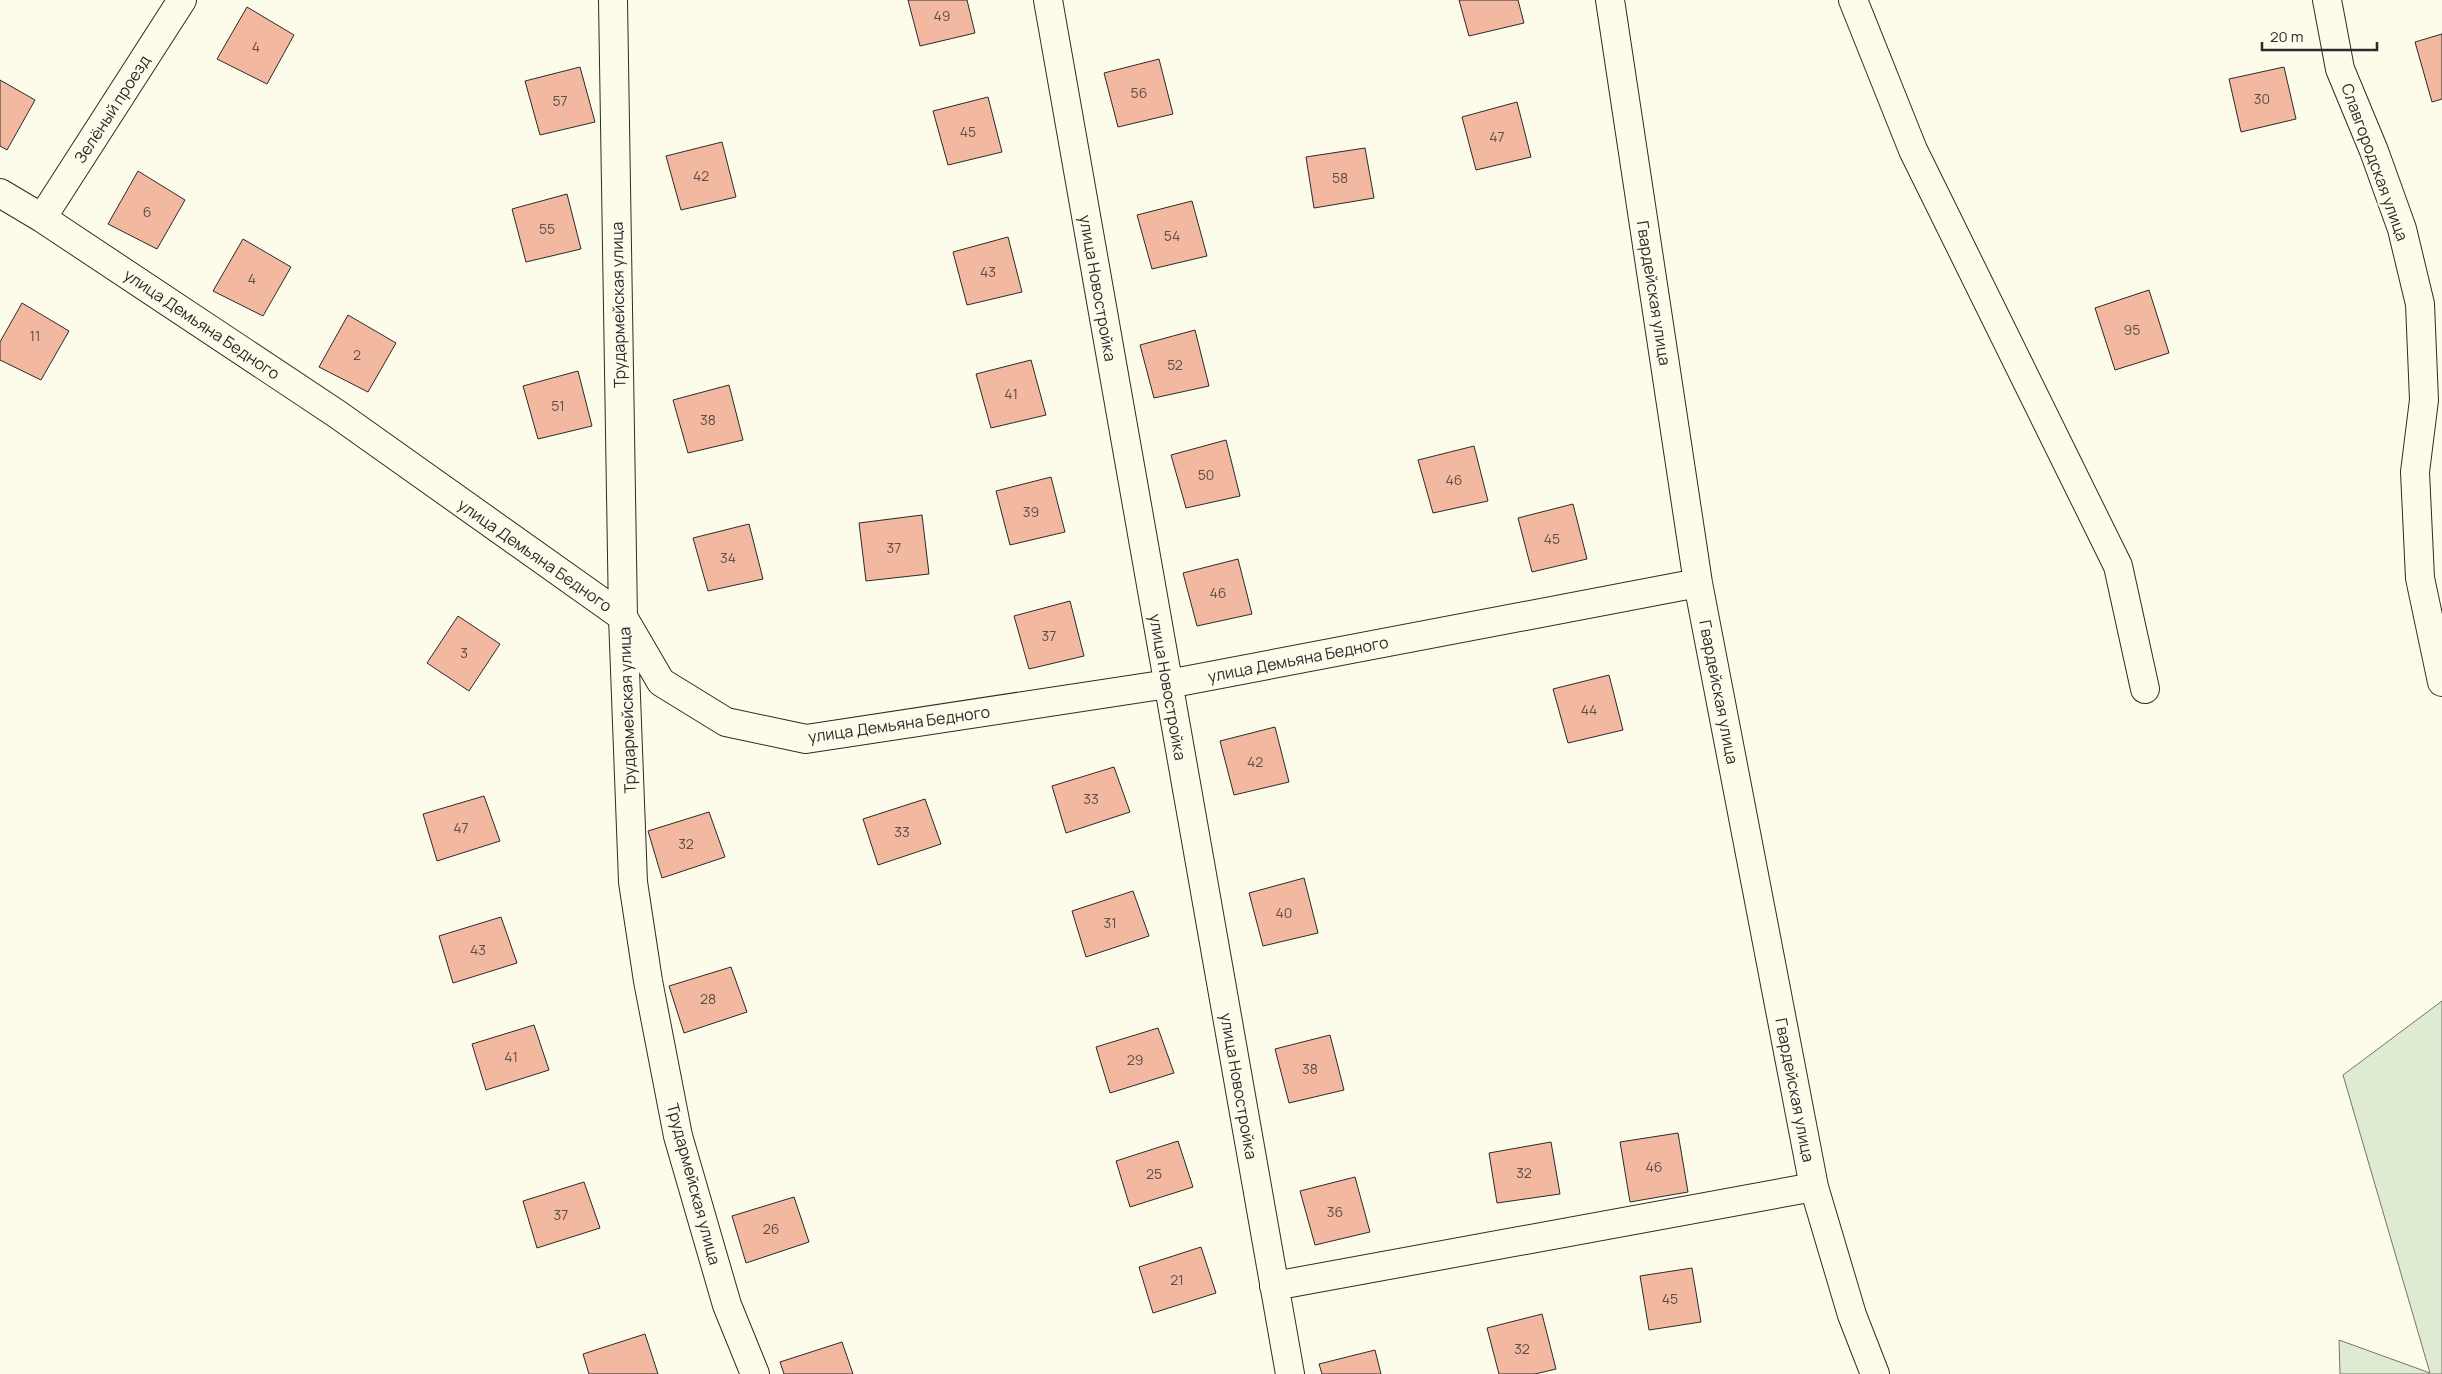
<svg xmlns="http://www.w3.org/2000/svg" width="2442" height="1374" font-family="Manrope,sans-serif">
  <rect width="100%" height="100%" fill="#fdfbea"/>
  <path fill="#deebd1" stroke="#74746e" d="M 2442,1001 L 2442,1374 L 2340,1374 L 2339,1340 L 2430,1373 L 2343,1075 Z"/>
  <path fill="#f2b8a0" stroke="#2b2b2b" d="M 908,0 L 967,0 L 975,33 L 920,46 Z
    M 1459,0 L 1518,0 L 1524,23 L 1469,36 Z
    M 247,7 L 294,35 L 267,84 L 217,59 Z
    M 2442,34 L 2442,99 L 2432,102 L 2415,42 Z
    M 1159,59 L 1173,114 L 1118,127 L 1104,73 Z
    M 580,67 L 595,122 L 540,135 L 525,81 Z
    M 2284,67 L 2296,119 L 2241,132 L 2229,79 Z
    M 0,80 L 35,100 L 7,150 L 0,146 Z
    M 988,97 L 1002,152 L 948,165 L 933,111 Z
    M 1517,102 L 1531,157 L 1476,170 L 1462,117 Z
    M 722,142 L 736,197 L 681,210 L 666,156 Z
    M 1365,148 L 1374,198 L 1314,208 L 1306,157 Z
    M 138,171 L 185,200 L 157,249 L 108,224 Z
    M 567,194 L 581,249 L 526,262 L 512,209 Z
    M 1192,201 L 1207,256 L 1152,269 L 1137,215 Z
    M 1008,237 L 1022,292 L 967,305 L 953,252 Z
    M 243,239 L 291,267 L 263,316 L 213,291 Z
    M 2149,290 L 2169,353 L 2115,370 L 2095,308 Z
    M 22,303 L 69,331 L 41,380 L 0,360 L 0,342 Z
    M 348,315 L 396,343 L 368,392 L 319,367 Z
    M 1195,330 L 1209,386 L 1154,398 L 1140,345 Z
    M 1031,360 L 1046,415 L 991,428 L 976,374 Z
    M 578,371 L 592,426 L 538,439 L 523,386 Z
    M 729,385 L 743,440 L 688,453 L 673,400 Z
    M 1226,440 L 1240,496 L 1186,508 L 1171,455 Z
    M 1474,446 L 1488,501 L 1433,513 L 1418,460 Z
    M 1051,477 L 1065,532 L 1010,545 L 996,491 Z
    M 1573,504 L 1587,559 L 1532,572 L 1518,518 Z
    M 922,515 L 929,574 L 866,581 L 859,523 Z
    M 749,524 L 763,579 L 708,591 L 693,538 Z
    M 1238,559 L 1252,614 L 1197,626 L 1183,573 Z
    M 1070,601 L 1084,656 L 1029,669 L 1014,616 Z
    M 458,616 L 500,644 L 469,691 L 427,663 Z
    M 1609,675 L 1623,730 L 1568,743 L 1553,689 Z
    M 1275,727 L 1289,782 L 1234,795 L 1220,741 Z
    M 1114,767 L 1130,812 L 1066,833 L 1052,786 Z
    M 484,796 L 500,841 L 437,861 L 423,814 Z
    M 925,799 L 941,844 L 878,865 L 863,819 Z
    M 709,812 L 725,857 L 662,878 L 648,831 Z
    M 1304,878 L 1318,933 L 1263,946 L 1249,893 Z
    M 1133,891 L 1149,936 L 1086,957 L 1072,911 Z
    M 501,917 L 517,963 L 453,983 L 439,936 Z
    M 731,967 L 747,1012 L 684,1033 L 669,986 Z
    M 534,1025 L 549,1070 L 486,1090 L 472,1044 Z
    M 1158,1028 L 1174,1073 L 1110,1093 L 1096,1047 Z
    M 1330,1035 L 1344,1090 L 1289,1103 L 1275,1049 Z
    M 1678,1133 L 1688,1192 L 1630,1202 L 1620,1142 Z
    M 1178,1141 L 1193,1187 L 1130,1207 L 1116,1161 Z
    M 1551,1142 L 1560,1194 L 1497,1203 L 1489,1153 Z
    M 1355,1177 L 1370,1232 L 1315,1245 L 1300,1191 Z
    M 584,1182 L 600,1228 L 537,1248 L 523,1201 Z
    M 794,1197 L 809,1242 L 746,1263 L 732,1216 Z
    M 1201,1247 L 1216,1293 L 1153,1313 L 1139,1267 Z
    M 1692,1268 L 1701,1322 L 1649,1330 L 1640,1276 Z
    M 1542,1314 L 1556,1369 L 1535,1374 L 1499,1374 L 1487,1328 Z
    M 645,1334 L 658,1374 L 589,1374 L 583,1354 Z
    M 842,1342 L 853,1374 L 784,1374 L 780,1362 Z
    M 1375,1350 L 1381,1374 L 1322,1374 L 1319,1364 Z"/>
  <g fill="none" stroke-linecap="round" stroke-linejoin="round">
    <defs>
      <path id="street" d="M 613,0 L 623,617 L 633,882 L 648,981 L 678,1136 L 727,1305 L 755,1374
        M 1048,0 L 1290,1374
        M 1610,0 L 1698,583 L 1814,1187 L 1852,1315 L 1875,1374
        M 1853,0 L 1913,150 L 2118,566 L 2145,689
        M 2327,0 L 2340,69 L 2374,151 L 2402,229 L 2420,304 L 2424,400 L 2415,472 L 2420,578 L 2442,682
        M 0,193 L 42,218 L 337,414 L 623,617 L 661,682 L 726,722 L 806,739 L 1168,684 L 1698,583
        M 42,218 L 182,0
        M 1274,1286 L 1814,1187"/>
    </defs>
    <use href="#street" stroke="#2b2b2b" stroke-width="30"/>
    <use href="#street" stroke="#fdfbea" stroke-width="28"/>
  </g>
  <g text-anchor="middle" stroke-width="4" stroke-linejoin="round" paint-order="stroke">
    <g font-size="14" fill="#5d4e48">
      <text x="942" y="21">49</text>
      <text x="256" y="52">4</text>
      <text x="1139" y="98">56</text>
      <text x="2262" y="104">30</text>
      <text x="560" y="106">57</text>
      <text x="968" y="137">45</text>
      <text x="1497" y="142">47</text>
      <text x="701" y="181">42</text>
      <text x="1340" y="183">58</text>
      <text x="147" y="217">6</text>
      <text x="547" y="234">55</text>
      <text x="1172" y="241">54</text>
      <text x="988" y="277">43</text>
      <text x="252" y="284">4</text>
      <text x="2132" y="335">95</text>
      <text x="35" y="341">11</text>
      <text x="357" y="360">2</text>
      <text x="1175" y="370">52</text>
      <text x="1011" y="399">41</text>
      <text x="558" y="411">51</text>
      <text x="708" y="425">38</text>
      <text x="1206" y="480">50</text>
      <text x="1454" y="485">46</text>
      <text x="1031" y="517">39</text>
      <text x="1552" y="544">45</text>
      <text x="894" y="553">37</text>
      <text x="728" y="563">34</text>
      <text x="1218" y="598">46</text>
      <text x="1049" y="641">37</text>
      <text x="464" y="658">3</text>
      <text x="1589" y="715">44</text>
      <text x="1255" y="767">42</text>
      <text x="1091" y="804">33</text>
      <text x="461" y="833">47</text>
      <text x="902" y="837">33</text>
      <text x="686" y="849">32</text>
      <text x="1284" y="918">40</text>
      <text x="1110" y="928">31</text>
      <text x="478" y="955">43</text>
      <text x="708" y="1004">28</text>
      <text x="511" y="1062">41</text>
      <text x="1135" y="1065">29</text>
      <text x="1310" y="1074">38</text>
      <text x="1654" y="1172">46</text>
      <text x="1524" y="1178">32</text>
      <text x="1154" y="1179">25</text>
      <text x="1335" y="1217">36</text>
      <text x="561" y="1220">37</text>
      <text x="771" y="1234">26</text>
      <text x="1177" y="1285">21</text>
      <text x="1670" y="1304">45</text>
      <text x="1522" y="1354">32</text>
    </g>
    <g font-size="16" fill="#2b2b2b" stroke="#fdfbea">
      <text transform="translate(112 109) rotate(-57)" y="6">Зелёный проезд</text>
      <text transform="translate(2375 162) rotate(70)" y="6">Славгородская улица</text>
      <text transform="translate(1098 288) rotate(80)" y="6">улица Новостройка</text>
      <text transform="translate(1654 293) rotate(81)" y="6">Гвардейская улица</text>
      <text transform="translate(618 305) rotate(-91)" y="6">Трудармейская улица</text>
      <text transform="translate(202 324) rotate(34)" y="6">улица Демьяна Бедного</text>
      <text transform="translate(535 555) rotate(35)" y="6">улица Демьяна Бедного</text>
      <text transform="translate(1298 659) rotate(-11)" y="6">улица Демьяна Бедного</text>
      <text transform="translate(1168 687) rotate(80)" y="6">улица Новостройка</text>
      <text transform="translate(1719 692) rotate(79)" y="6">Гвардейская улица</text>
      <text transform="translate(627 710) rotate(-92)" y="6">Трудармейская улица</text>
      <text transform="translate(899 724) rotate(-8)" y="6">улица Демьяна Бедного</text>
      <text transform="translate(1239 1086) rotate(80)" y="6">улица Новостройка</text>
      <text transform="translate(1795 1090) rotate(79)" y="6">Гвардейская улица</text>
      <text transform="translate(694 1184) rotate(75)" y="6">Трудармейская улица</text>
    </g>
  </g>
  <path d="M2262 42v8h115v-8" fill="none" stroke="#2b2b2b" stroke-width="2.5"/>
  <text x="2270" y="42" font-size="15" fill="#2b2b2b" stroke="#fdfbea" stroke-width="4" paint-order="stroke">20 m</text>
</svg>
